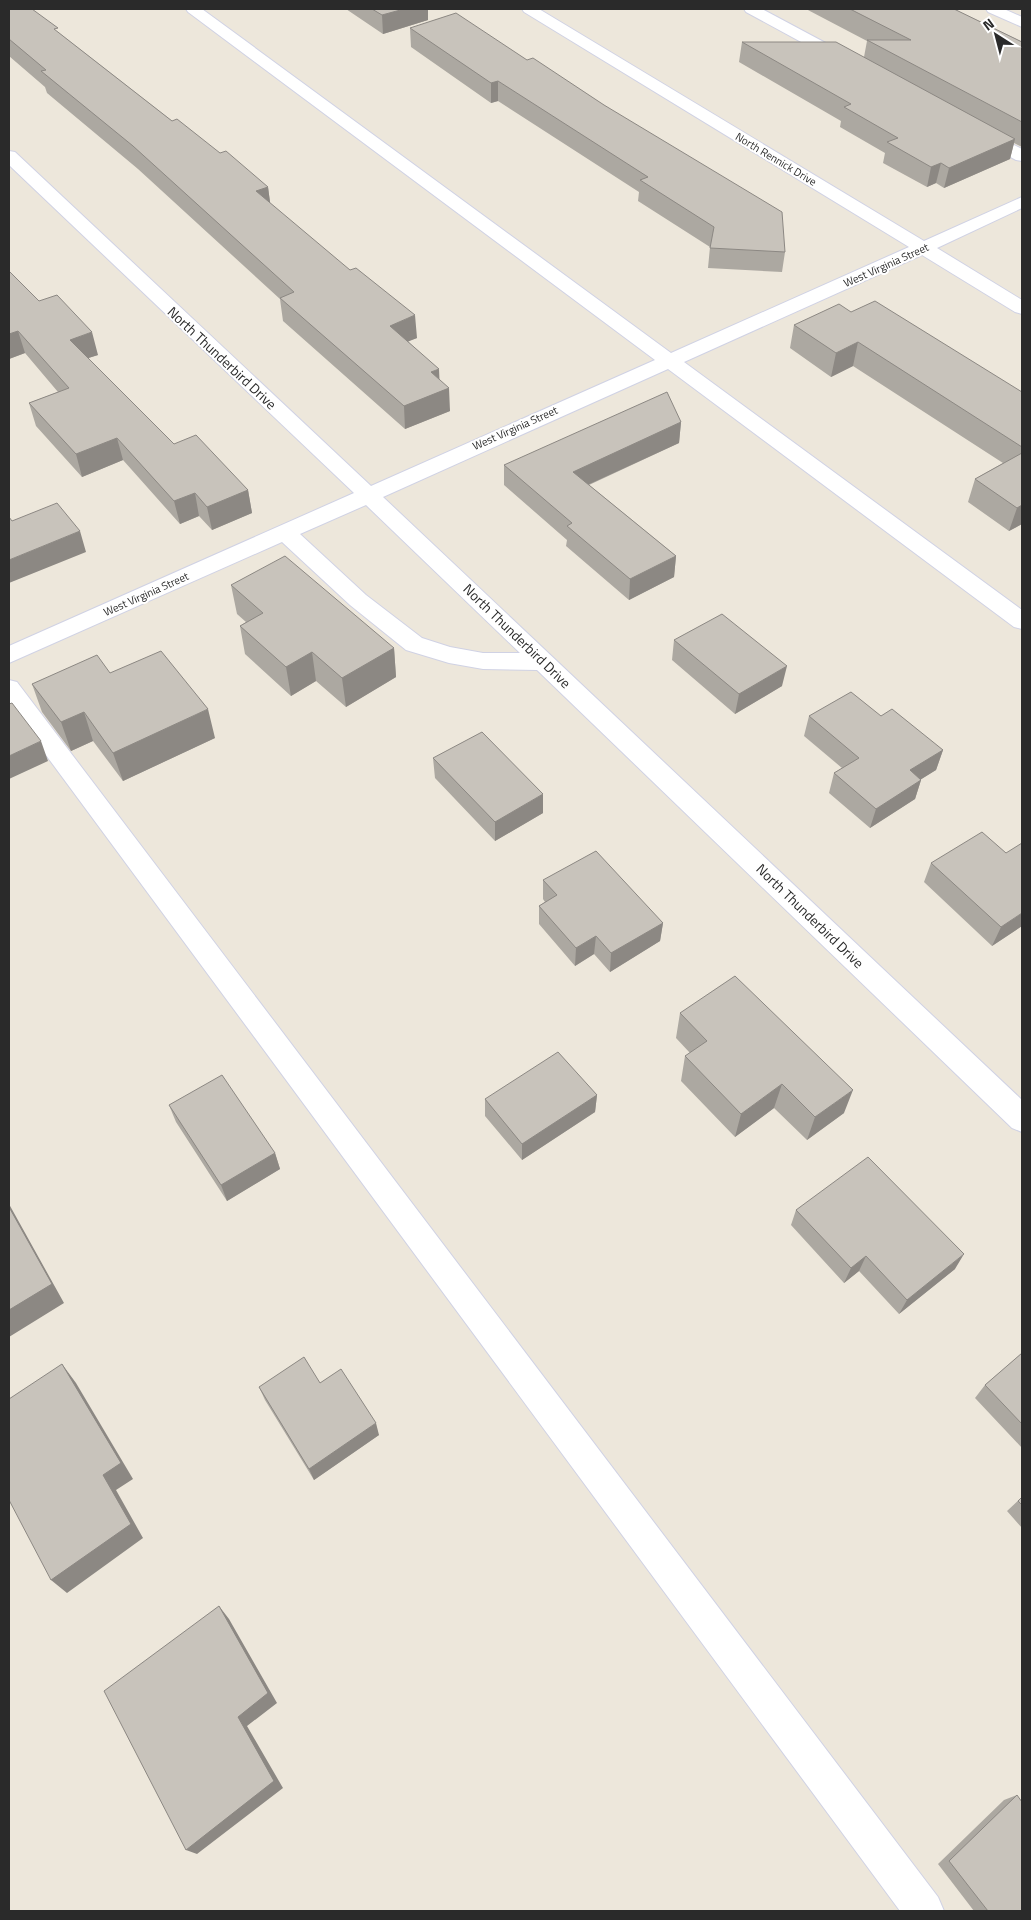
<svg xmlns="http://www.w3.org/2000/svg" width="1031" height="1920" font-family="'Titillium Web',sans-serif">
  <rect width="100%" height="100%" fill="#ede7db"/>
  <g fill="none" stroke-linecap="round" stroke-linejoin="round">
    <defs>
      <path id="minor" d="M 186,9 L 202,9 L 671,353 L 909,247 L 524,12 L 522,9 L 539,9 L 924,241 L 1022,197 L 1022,208 L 937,248 L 1022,300 L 1022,314 L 1015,312 L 922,255 L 684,362 L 1022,610 L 1022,629 L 1014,627 L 668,369 L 383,497 L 1022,1100 L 1022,1132 L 1012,1128 L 537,670 L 483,669 L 449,663 L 406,650 L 350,605 L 282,542 L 9,663 L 9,646 L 354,493 L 9,165 L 9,151 L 15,152 L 371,486 L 655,360 L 188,12 ZM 366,505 L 520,653 L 483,653 L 450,647 L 422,638 L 366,595 L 300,534 Z
        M 744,9 L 762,9 L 850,56 L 852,59 L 850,62 L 838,62 L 746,12 Z
        M 986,9 L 1004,9 L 1022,17 L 1022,27 L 988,12 Z
        M 978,127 L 1022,149 L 1022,161 L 1016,160 L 972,136 L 970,132 L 972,128 Z
        M 9,680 L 17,682 L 938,1897 L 944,1911 L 900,1911 L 9,705 Z"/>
    </defs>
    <use href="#minor" stroke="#d0d2e4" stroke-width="2"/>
    <use href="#minor" fill="#fff" fill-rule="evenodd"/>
  </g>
  <path fill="#aca8a1" d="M 9,9 L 59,33 L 172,121 L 268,187 L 270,203 L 417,338 L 408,341 L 440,380 L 450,411 L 405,429 L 283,321 L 280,299 L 138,169 L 47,93 L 45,87 L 9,56 Z
    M 346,9 L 428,9 L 428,20 L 383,34 Z
    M 806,9 L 954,9 L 1022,42 L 1022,147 L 1014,143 L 1010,159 L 944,188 L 936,183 L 927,187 L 883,163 L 885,153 L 840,127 L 841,121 L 739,62 L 742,42 L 864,57 L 867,41 Z
    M 410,28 L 785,252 L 782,272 L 708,268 L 710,247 L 638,201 L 639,192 L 498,101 L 491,103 L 411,47 Z
    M 9,271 L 39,301 L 98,355 L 88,358 L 174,444 L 248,490 L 252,513 L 212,530 L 199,516 L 180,524 L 123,460 L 82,477 L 36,426 L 29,403 L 58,392 L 25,353 L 9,359 Z
    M 851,312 L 1022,392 L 1022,524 L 1009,531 L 968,502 L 975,479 L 1003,463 L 853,366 L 831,377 L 790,348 L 794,325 Z
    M 681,422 L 679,443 L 589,485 L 676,556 L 674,577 L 629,600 L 566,546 L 567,540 L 504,485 L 504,465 Z
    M 231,585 L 394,648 L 396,677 L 346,707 L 316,681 L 291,696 L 245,654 L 240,626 L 246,622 L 237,614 Z
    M 674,640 L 782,686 L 735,714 L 672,660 Z
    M 110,673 L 215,738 L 123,781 L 93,741 L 71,751 L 42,712 L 32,684 Z
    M 809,716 L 881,716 L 943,750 L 936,770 L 921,779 L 921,780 L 915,799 L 870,828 L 829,793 L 834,773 L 842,768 L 804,736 Z
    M 433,758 L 543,813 L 495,841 L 435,778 Z
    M 931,863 L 1022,926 L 992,946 L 924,882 Z
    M 543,880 L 663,923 L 660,941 L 610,972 L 594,954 L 575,966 L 539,924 L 539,906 L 545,902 L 543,899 Z
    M 680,1013 L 844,1113 L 807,1140 L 774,1108 L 735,1137 L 681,1081 L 685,1056 L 690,1053 L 676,1038 Z
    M 597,1095 L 595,1112 L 522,1160 L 485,1116 L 485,1099 Z
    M 169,1105 L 275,1153 L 280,1169 L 227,1201 L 176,1122 Z
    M 796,1210 L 955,1269 L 899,1314 L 859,1271 L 844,1283 L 791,1225 Z
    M 1022,1353 L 1022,1448 L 975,1398 L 985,1385 Z
    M 320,1383 L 379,1435 L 314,1480 L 265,1400 L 259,1387 Z
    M 1022,1497 L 1022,1528 L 1007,1511 Z
    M 1017,1795 L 1022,1911 L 974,1911 L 938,1864 L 1004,1800 Z"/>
  <path fill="#8c8883" d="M 404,9 L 428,9 L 428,20 L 383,34 L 382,15 Z
    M 498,81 L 498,101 L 491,103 L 491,83 Z
    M 1015,139 L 1010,159 L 944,188 L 949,168 Z
    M 941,163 L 936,183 L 927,187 L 931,167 Z
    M 268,187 L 271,209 L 256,191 Z
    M 415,315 L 417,338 L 392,348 L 390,326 Z
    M 18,331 L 25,353 L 9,359 L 9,334 Z
    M 92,332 L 98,355 L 76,362 L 70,340 Z
    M 858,342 L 853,366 L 831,377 L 836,353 Z
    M 439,369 L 440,391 L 449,388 L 450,411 L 405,429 L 404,406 L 431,372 Z
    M 681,422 L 679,443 L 572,492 L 573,472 Z
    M 117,438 L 123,460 L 82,477 L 76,454 Z
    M 248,490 L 252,513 L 212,530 L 207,507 Z
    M 195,493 L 199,516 L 180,524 L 174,501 Z
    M 1022,505 L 1022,524 L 1009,531 L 1017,508 Z
    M 80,531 L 86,552 L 9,583 L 9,560 Z
    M 676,556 L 674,577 L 629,600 L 630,579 Z
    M 394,648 L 396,677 L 346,707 L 342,678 Z
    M 312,652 L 316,681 L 291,696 L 286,667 Z
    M 787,666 L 782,686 L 735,714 L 739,694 Z
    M 208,709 L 215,738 L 123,781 L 113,753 Z
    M 84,712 L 93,741 L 71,751 L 61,722 Z
    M 41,741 L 48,761 L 9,779 L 9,756 Z
    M 943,750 L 936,770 L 904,790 L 910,770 Z
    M 921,780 L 915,799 L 870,828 L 876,809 Z
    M 543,794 L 543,813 L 495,841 L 495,822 Z
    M 1022,913 L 1022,926 L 992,946 L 1001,927 Z
    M 663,923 L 660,941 L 610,972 L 611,953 Z
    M 596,936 L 594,954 L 575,966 L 576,948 Z
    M 782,1084 L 774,1108 L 735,1137 L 741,1114 Z
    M 853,1090 L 844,1113 L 807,1140 L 815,1117 Z
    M 597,1095 L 595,1112 L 522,1160 L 522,1144 Z
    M 275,1153 L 280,1169 L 227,1201 L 221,1185 Z
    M 9,1204 L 64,1303 L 9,1337 Z
    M 964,1254 L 955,1269 L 899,1314 L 907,1300 Z
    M 866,1256 L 859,1271 L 844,1283 L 851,1268 Z
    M 62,1364 L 76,1383 L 133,1479 L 116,1490 L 143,1538 L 67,1593 L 51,1580 Z
    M 376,1423 L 379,1435 L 314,1480 L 309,1469 Z
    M 219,1606 L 229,1619 L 277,1703 L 247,1726 L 283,1788 L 197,1854 L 186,1850 L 238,1717 Z"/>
  <path fill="#c8c3bb" stroke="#8c8883" d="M 9,9 L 32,9 L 58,28 L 54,29 L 172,121 L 177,119 L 220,153 L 226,151 L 268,187 L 256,191 L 350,270 L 356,268 L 415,315 L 390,326 L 439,369 L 431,372 L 449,388 L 404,406 L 280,298 L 294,292 L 133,146 L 41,71 L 46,70 L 9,39 Z
    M 372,9 L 404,9 L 382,15 Z
    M 850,9 L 954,9 L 1022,42 L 1022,122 L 867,40 L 911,40 Z
    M 456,13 L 527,60 L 533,58 L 604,105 L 782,212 L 785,252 L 710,248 L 714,227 L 640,180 L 648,177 L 498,81 L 491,83 L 410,28 Z
    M 742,42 L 836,42 L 1015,139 L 949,168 L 941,163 L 931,167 L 887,142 L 898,138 L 844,107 L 851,104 Z
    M 9,271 L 39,301 L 57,295 L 92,332 L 70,340 L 174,444 L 196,435 L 248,490 L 207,507 L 195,493 L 174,501 L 117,438 L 76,454 L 29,403 L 69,388 L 18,331 L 9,334 Z
    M 875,301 L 1022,392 L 1022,447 L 858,342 L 836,353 L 794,325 L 839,304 L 851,312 Z
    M 667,392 L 681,422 L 573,472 L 676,556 L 630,579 L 567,526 L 572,523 L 504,465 Z
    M 1022,453 L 1022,505 L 1017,508 L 975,479 Z
    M 57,503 L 80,531 L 9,560 L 9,517 L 12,521 Z
    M 285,556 L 394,648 L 342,678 L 312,652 L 286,667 L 240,626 L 263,613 L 231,585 Z
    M 722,614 L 787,666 L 739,694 L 674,640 Z
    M 161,651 L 208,709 L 113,753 L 84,712 L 61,722 L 32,684 L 97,655 L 110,673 Z
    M 851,692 L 881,716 L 892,709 L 943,750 L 910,770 L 921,780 L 876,809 L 834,773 L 859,758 L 809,716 Z
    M 12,703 L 41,741 L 9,756 L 9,704 Z
    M 482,732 L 543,794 L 495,822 L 433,758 Z
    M 982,832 L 1006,853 L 1022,843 L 1022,913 L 1001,927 L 931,863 Z
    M 596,851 L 663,923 L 611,953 L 596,936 L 576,948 L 539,906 L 557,895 L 543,880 Z
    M 735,976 L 853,1090 L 815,1117 L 782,1084 L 741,1114 L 685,1056 L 707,1041 L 680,1013 Z
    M 558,1052 L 597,1095 L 522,1144 L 485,1099 Z
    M 222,1075 L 275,1153 L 221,1185 L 169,1105 Z
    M 868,1157 L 964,1254 L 907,1300 L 866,1256 L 851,1268 L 796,1210 Z
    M 9,1207 L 52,1284 L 9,1310 Z
    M 1022,1353 L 1022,1424 L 985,1385 Z
    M 304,1357 L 320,1383 L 341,1369 L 376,1423 L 309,1469 L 259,1387 Z
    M 62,1364 L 121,1463 L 103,1475 L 131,1524 L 51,1580 L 9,1500 L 9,1399 Z
    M 1022,1497 L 1022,1505 L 1018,1501 Z
    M 219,1606 L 268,1693 L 238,1717 L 274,1781 L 186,1850 L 104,1691 Z
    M 1017,1795 L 1022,1802 L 1022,1911 L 988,1911 L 949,1861 Z"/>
  <g text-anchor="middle" stroke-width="4" stroke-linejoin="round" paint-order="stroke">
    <g font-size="11" fill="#2a2a2a" stroke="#fff">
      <text transform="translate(776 159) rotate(31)" y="4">North Rennick Drive</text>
      <text transform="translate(886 265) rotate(-24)" y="4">West Virginia Street</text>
      <text transform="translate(515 428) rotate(-24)" y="4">West Virginia Street</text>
      <text transform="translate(146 594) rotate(-24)" y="4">West Virginia Street</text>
    </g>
    <g font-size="14" fill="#2a2a2a" stroke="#fff">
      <text transform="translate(222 358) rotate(43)" y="5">North Thunderbird Drive</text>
      <text transform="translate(517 636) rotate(44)" y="5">North Thunderbird Drive</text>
      <text transform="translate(810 916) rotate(44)" y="5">North Thunderbird Drive</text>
    </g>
  </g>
  <rect width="1031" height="1920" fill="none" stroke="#2a2a2a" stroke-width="20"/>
  <g transform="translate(996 35) rotate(324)" stroke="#ffffff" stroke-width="4" paint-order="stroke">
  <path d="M0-4L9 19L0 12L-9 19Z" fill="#2a2a2a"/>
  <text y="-8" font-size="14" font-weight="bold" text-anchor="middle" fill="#2a2a2a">N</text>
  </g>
</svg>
